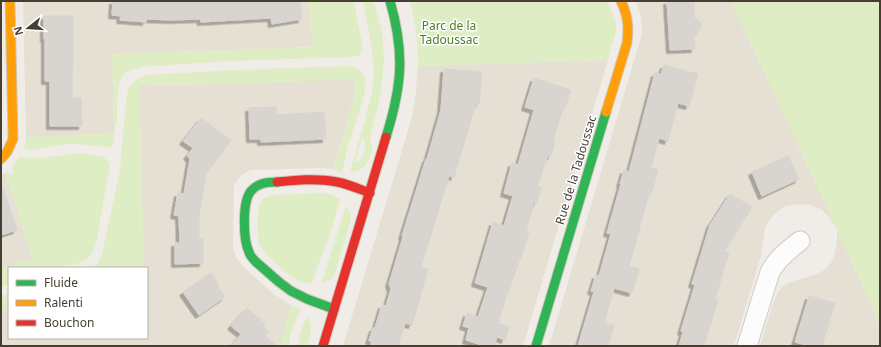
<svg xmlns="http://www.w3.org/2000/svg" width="881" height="347" font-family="'Noto Sans',sans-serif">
  <defs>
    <filter id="shadow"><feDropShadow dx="-3.5" dy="3.5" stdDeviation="0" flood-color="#0004"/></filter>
  </defs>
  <rect width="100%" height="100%" fill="#f0ede8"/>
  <path fill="#e5dfd4" d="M 23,1 L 308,1 L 313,47 L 113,54 L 114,134 L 26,137 Z
    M 635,1 L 731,1 L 811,173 L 837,229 L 880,324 L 880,346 L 760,346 L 773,303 L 777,294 L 782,287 L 790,282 L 814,275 L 823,271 L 831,263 L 835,253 L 837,241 L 837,229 L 828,216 L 821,209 L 810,205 L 800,204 L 785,206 L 773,215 L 765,227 L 761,256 L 757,269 L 734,346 L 549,346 L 642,34 L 642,26 L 641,16 Z
    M 608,60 L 523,346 L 343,346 L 412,117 L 415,101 L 418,66 Z
    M 356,78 L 353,103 L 333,169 L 323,168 L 251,170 L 243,174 L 237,180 L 234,186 L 233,246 L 236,257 L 241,264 L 248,271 L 275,295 L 291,305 L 280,346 L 1,346 L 1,311 L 9,309 L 9,338 L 147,338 L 147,268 L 139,268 L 144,266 L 139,85 L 236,84 Z
    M 5,173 L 33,259 L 1,269 L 1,175 Z"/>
  <path fill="#dfedc4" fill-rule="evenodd" d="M 308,1 L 354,1 L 357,20 L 363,47 L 361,53 L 358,56 L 352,57 L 231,61 L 141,67 C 135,69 129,70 124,74 C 115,84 118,108 117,120 C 116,124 115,128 114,132 C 114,136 115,141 113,145 C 111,147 110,147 107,147 L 78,144 L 66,144 L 34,150 L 29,150 L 24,148 L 26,137 L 114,133 L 112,54 L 313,47 Z
    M 363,1 L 374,1 L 383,38 L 384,61 L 380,98 L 370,137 L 371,144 L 373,147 C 369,161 366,171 350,172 C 355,153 361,135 366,116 C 368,106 372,96 373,86 C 376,58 368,29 363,1 ZM 364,138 C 366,147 366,157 357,162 L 355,162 L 355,160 L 362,139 Z
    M 410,1 L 607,1 L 615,20 L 616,26 L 616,31 L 608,60 L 418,66 C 419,44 415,22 410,1 Z
    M 731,1 L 880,1 L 880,324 L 811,173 Z
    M 351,66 C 358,68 364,73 365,80 C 368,93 352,131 348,146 C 346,154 344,164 342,173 L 333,169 L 353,103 L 356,79 L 236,84 L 139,85 L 144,266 L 139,268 L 91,268 L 97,264 L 102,254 L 120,170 L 126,100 C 129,84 132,80 147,75 L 235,70 Z
    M 79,153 L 104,157 L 109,163 L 109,171 L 97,239 L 93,252 L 87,259 L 79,263 L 60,268 L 9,268 L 9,284 L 1,287 L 1,269 L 33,258 L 5,173 L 7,171 L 10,175 L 14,172 L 11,168 L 19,157 L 40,158 Z
    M 324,193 L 333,195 L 340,199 L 329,238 L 317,268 L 312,284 C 307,283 302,282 297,280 C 289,276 264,254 260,246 C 257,241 257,209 260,203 C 263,198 267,197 273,195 Z
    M 346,205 L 350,213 L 351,219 L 335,274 L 331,279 L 322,283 L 323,278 Z
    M 9,294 L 9,309 L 1,311 L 1,296 Z
    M 291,305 L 301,309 C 295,321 290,333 289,346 L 280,346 Z
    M 307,316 C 314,326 310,335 307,346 L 298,346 C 299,335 302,326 307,316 Z"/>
  <path fill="#d8d4cf" stroke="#d9d4cd" filter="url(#shadow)" d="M 113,1 L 300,1 L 302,19 L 272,24 L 271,18 L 201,22 L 200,19 L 172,20 L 146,19 L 146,22 L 120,20 L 121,16 L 112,15 Z
    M 667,1 L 694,1 L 694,17 L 701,23 L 701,29 L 694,37 L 695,49 L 670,50 Z
    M 44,16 L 73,16 L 72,98 L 81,98 L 82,126 L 50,126 L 50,81 L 45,81 L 45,39 L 44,39 Z
    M 664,65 L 698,74 L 689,106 L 678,103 L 668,141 L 659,138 L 651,168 L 658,170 L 651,194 L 649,194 L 629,266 L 639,269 L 632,293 L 614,288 L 604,323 L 614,326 L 608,346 L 578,346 L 594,292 L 591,291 L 596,275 L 599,276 L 611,234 L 607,233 L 621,184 L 620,184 L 624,170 L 629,172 L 655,73 L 661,74 Z
    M 444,69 L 482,72 L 479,104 L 476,103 L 454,177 L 449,176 L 421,267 L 428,269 L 412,325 L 405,323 L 398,346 L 370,346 L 372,341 L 369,341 L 373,328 L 375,328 L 382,305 L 386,306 L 391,289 L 389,284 L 403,237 L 402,236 L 426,159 L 427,159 L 441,110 Z
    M 534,78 L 571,90 L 565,108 L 563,108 L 553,141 L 555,142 L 551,156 L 548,155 L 537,186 L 541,187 L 537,203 L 534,202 L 526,231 L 529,232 L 526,241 L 521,258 L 520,258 L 509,291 L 508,291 L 498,323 L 509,327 L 505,340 L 497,337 L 494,346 L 484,346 L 466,340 L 469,328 L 463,326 L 467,313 L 478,317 L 488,287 L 475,283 L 493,222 L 504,226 L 513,196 L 504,193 L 512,163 L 518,165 L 534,110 L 525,107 Z
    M 276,107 L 276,115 L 324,112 L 326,139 L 261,142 L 261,139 L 250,139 L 249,108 Z
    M 201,118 L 231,140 L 206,174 L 199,216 L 199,239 L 203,239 L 203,263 L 175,264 L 175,243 L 180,243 L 179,216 L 174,215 L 178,193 L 184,194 L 190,159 L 187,156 L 193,148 L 183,141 Z
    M 788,156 L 799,179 L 762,196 L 752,172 Z
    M 1,191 L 4,191 L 17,230 L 1,235 Z
    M 730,194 L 752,207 L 724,252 L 729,253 L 715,299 L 718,300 L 704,346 L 679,346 L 683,332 L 681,331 L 695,285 L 692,284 L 710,225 Z
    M 211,273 L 218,283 L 218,287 L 225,297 L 199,315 L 183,292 Z
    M 809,296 L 835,303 L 822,346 L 810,346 L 795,342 Z
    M 247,308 L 265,324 L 263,327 L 269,332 L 265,336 L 277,346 L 231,346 L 241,334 L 231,326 Z"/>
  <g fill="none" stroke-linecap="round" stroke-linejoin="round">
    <defs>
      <path id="street" d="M 747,346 L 770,272 C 777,259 788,250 800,241"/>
      <path id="fast" d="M 386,137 C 402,86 405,53 390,1
        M 277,182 C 267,182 258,183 251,191 C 242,202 243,239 249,252 C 250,256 253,259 256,262 L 279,282 L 291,291 L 307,299 L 334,309
        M 536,346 L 606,112"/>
      <path id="slow" d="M 606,112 L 627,43 C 629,26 628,16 621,1
        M 1,159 L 7,152 L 13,139 L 10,1"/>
      <path id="jam" d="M 277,182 C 296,180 317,178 337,182 C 348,184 359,189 370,193
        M 323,346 L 386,137"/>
    </defs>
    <use href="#street" stroke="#cecbc5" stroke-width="21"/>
    <use href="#fast" stroke="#d0cabe" stroke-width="11"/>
    <use href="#slow" stroke="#d0cabe" stroke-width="11"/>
    <use href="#jam" stroke="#d0cabe" stroke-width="11"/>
    <use href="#street" stroke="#fdfcfc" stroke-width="19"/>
    <use href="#fast" stroke="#30b455" stroke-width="9"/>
    <use href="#slow" stroke="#ff9f0a" stroke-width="9"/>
    <use href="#jam" stroke="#e5322d" stroke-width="9"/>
  </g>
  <g text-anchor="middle" stroke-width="3" stroke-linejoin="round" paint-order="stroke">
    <g font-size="12" fill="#487f20" stroke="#fff">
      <text x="449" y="30">Parc de la<tspan x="449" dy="14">Tadoussac</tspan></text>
    </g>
    <g font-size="12" fill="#473e33" stroke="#fff">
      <text transform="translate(576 170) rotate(-73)" y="4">Rue de la Tadoussac</text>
    </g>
  </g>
  <rect width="881" height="347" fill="none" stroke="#473e33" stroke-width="4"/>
  <rect x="8" y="267" width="140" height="72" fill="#ffffff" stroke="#b5b2ad"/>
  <rect x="16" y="280" width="20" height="6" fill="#30b455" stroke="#b5b2ad"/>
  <text x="44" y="287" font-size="12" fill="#473e33">Fluide</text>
  <rect x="16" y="300" width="20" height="6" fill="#ff9f0a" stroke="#b5b2ad"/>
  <text x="44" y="307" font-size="12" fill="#473e33">Ralenti</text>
  <rect x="16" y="320" width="20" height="6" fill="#e5322d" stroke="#b5b2ad"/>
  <text x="44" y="327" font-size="12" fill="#473e33">Bouchon</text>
  <g transform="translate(28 28) rotate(253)" stroke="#ffffff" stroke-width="3" paint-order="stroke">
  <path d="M0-3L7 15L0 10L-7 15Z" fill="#473e33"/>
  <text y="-6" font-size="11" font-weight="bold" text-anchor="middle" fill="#473e33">N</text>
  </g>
</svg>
